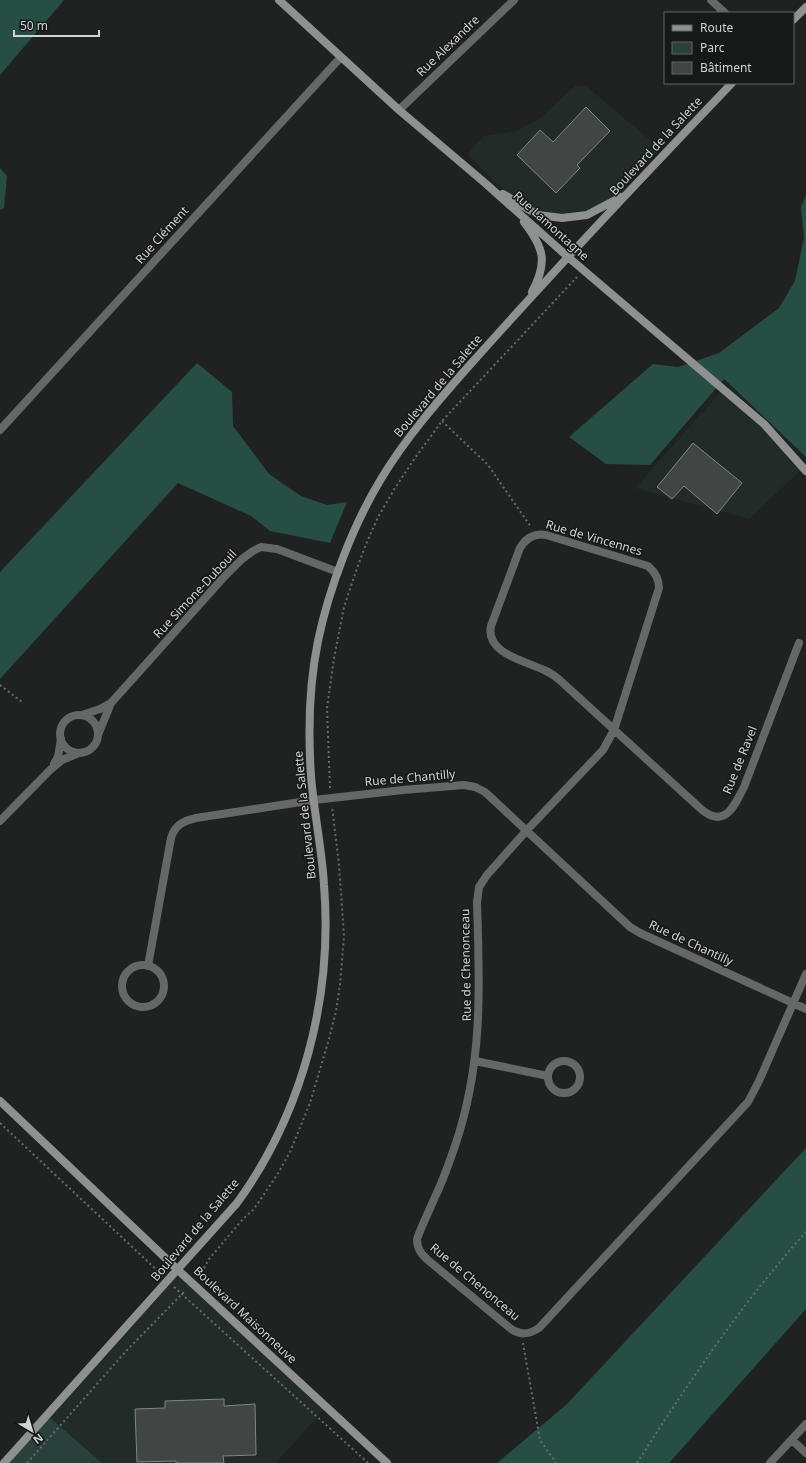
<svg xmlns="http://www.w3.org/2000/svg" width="806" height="1463" font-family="'Noto Sans',sans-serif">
  <rect width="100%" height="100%" fill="#1f2221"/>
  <path fill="#212b28" d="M 576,85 L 587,87 L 660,148 L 620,192 L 587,212 L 563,216 L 540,214 L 498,185 L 467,154 L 484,136 L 517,131 L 539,119 Z
    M 723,389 L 803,468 L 749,519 L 635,488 Z
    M 178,1270 L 326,1407 L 276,1463 L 102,1463 L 47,1415 Z"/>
  <path fill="#2a413b" d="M 47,1415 L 102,1463 L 4,1463 Z"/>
  <path fill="#264e44" d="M 0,0 L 64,0 L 0,75 Z
    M 0,168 L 7,176 L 4,208 L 0,210 Z
    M 806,195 L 806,457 L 724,379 L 650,465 L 606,464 L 569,437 L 653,364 L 678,367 L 719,353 L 779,308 L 795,281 L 804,238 L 801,207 Z
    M 197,363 L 232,392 L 233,426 L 269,474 L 301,496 L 327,505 L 347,502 L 330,543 L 270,531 L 251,516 L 178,483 L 0,679 L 0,572 Z
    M 806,1148 L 806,1309 L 669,1463 L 497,1463 L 566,1405 Z"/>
  <path fill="#414544" stroke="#818684" d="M 586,107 L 610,131 L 577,165 L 580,168 L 556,193 L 517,155 L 540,130 L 553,142 Z
    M 693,443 L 742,483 L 717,514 L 684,486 L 672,499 L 657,487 Z
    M 224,1399 L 224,1406 L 255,1404 L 256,1455 L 223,1456 L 224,1463 L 176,1463 L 176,1461 L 137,1462 L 135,1409 L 165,1408 L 165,1401 Z"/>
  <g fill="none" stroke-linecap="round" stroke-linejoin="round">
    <path stroke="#696c6b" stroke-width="2" stroke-dasharray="2 3" stroke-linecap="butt" d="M 442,421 L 488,465 L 531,527
      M 0,685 L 22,702
      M 330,788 L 327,708 L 334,658 L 344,607 L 353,580 L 364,549 L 378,517 L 395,488 L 415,458 L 442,421 L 577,277
      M 0,1123 L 161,1274
      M 199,1277 L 209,1259 L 243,1219 L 254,1209 L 277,1175 L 290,1152 L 310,1103 L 329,1039 L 336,1011 L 340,985 L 344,936 L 339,865 L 332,806
      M 174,1287 L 368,1463
      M 523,1343 L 540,1440 L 556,1463
      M 27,1463 L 128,1349 L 186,1290
      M 637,1463 C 688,1383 742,1303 806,1232"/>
    <path stroke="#666868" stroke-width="8" d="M 711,0 L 725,13
      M 399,110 L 514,0
      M 0,430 L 341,57
      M 799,643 L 744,787 C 734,807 724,829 701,809 L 564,684 C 558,678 551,673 544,670 C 525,661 485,653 491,626 L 520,548 C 526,538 534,533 546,535 L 648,566 C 655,572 659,578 659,588 L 614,730 L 603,750 L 527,830 L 487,875 L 479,887 L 477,902 C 480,988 483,1064 455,1146 C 449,1163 443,1181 435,1197 C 429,1211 422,1225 417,1239 C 417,1249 421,1254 429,1261 L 511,1329 C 521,1335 528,1335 539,1328 L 748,1102 L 759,1081 L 806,974
      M 82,715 L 100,709 L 111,703
      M60 734a19 19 0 1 1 38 0a19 19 0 1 1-38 0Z
      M 98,735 L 111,703 L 223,578 L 242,559 L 253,551 L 261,547 L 277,549 L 338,572
      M 54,764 L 58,757 L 61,739
      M 0,821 L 50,770 L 62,760 L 79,753
      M122 986a21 21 0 1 1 42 0a21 21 0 1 1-42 0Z
      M 148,966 L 171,838 C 175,825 183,821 196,818 L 314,800 L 403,790 L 464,785 L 475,787 L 485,792 L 630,927 L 640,933 L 806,1009
      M548 1077a16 16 0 1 1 32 0a16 16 0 1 1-32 0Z
      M 475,1061 L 548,1076
      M 792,1440 L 806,1453
      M 770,1463 L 806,1424"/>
    <path stroke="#8e9190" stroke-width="8" d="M 279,0 L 399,110 L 485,183 L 568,257 L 764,424 L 806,471
      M 793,20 L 806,7
      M 503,194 L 538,215 L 562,218 L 587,215 L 621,197
      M 524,222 C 544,248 548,262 532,292
      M 0,1101 L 178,1270 L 387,1463
      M 4,1463 L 237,1203 C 303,1112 333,997 324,885 C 322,849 314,813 311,776 C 308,732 309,685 318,641 C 329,588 353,525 381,479 C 405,439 437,402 468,367 C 494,338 520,309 546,281 C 607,214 669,149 732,83"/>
  </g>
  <g text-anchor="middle" stroke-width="3" stroke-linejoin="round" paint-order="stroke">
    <g font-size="12" fill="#d1d4d3" stroke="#151918">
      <text transform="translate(448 46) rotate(-44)" y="4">Rue Alexandre</text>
      <text transform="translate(656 146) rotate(-47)" y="4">Boulevard de la Salette</text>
      <text transform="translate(551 226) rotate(42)" y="4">Rue Lamontagne</text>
      <text transform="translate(162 235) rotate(-48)" y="4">Rue Clément</text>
      <text transform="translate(438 386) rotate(-50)" y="4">Boulevard de la Salette</text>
      <text transform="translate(594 538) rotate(16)" y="4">Rue de Vincennes</text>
      <text transform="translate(195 594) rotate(-47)" y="4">Rue Simone-Dubouil</text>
      <text transform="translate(740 760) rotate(-68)" y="4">Rue de Ravel</text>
      <text transform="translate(410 778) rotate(-5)" y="4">Rue de Chantilly</text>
      <text transform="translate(305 815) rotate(-96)" y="4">Boulevard de la Salette</text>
      <text transform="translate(691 943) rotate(25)" y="4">Rue de Chantilly</text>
      <text transform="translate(466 965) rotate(-91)" y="4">Rue de Chenonceau</text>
      <text transform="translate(195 1230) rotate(-50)" y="4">Boulevard de la Salette</text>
      <text transform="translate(475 1282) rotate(40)" y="4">Rue de Chenonceau</text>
      <text transform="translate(245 1315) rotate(43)" y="4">Boulevard Maisonneuve</text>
    </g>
  </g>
  <rect x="664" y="12" width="130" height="72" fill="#151918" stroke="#606463"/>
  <rect x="672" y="25" width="20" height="6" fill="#8e9190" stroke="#606463"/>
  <text x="700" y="32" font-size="12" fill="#d1d4d3">Route</text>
  <rect x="672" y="42" width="20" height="12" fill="#2a413b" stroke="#606463"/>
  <text x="700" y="52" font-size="12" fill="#d1d4d3">Parc</text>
  <rect x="672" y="62" width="20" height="12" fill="#414544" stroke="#606463"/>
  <text x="700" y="72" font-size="12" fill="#d1d4d3">Bâtiment</text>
  <g transform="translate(32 1431) rotate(142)" stroke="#151918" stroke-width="3" paint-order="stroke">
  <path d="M0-3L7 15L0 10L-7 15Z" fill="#d1d4d3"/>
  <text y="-6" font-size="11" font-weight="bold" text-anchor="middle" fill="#d1d4d3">N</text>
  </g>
  <path d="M14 30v6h85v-6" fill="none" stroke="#d1d4d3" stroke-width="2"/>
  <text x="20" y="30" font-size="12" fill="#d1d4d3" stroke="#151918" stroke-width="3" paint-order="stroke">50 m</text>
</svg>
